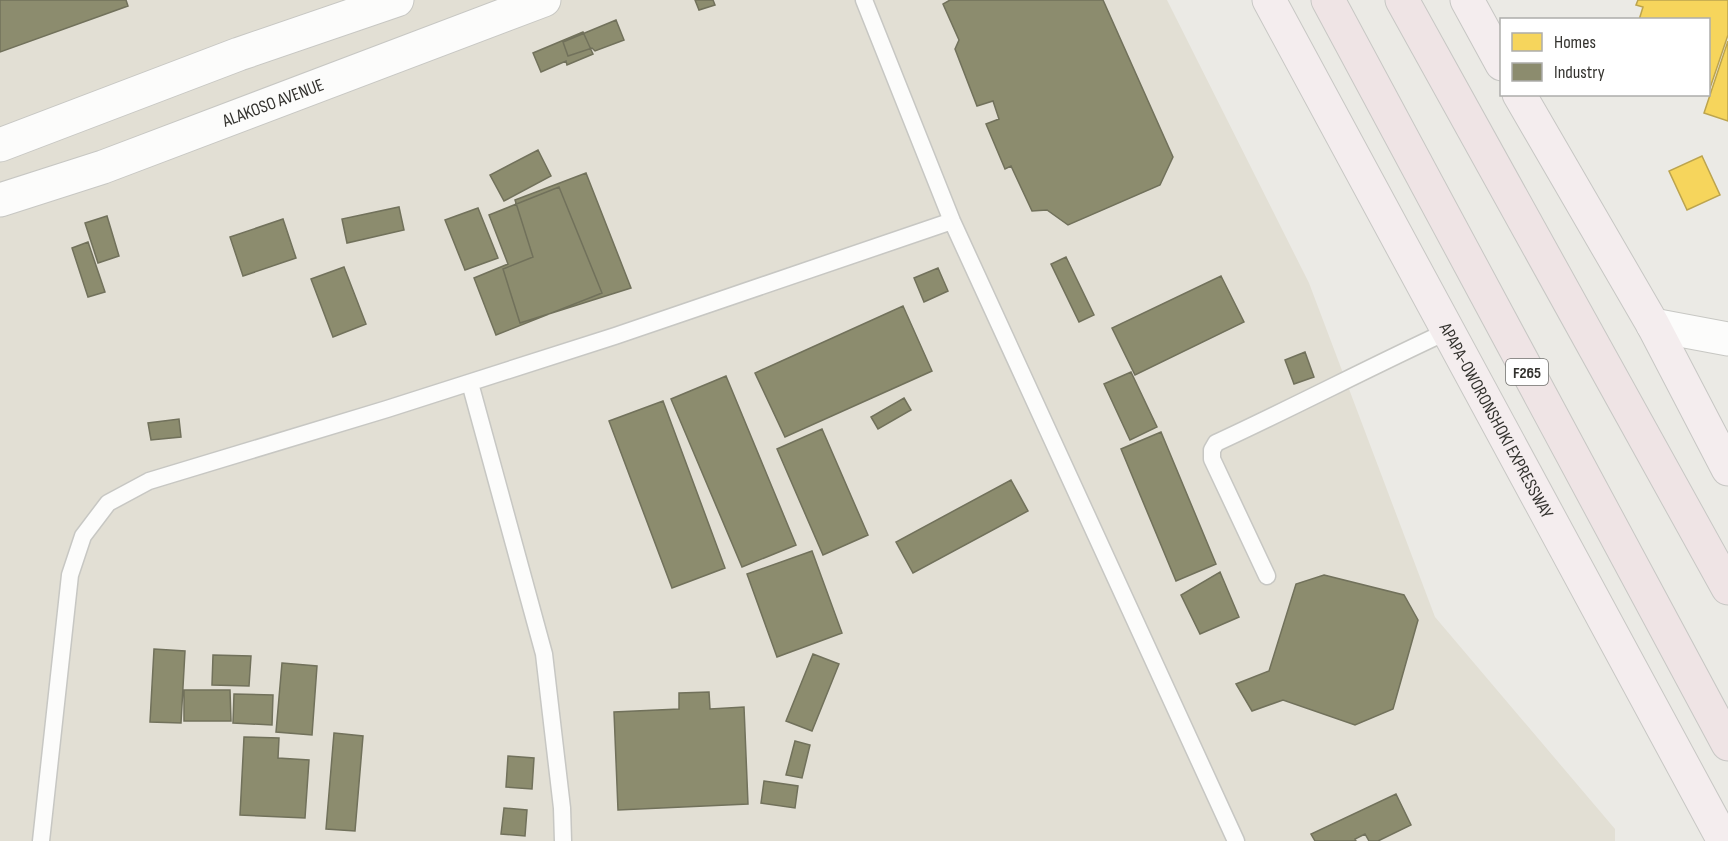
<svg xmlns="http://www.w3.org/2000/svg" width="1728" height="841" font-family="'Sofia Sans Condensed',sans-serif">
  <rect width="100%" height="100%" fill="#ebeae5"/>
  <path fill="#e2dfd4" d="M 0,0 L 1167,0 L 1309,283 L 1435,617 L 1615,829 L 1615,841 L 0,841 Z"/>
  <path fill="#f6d55c" stroke="#bca44e" stroke-width="1.5" d="M 1638,0 L 1728,0 L 1728,35 L 1709,91 L 1708,20 L 1639,20 L 1643,7 L 1636,5 Z
    M 1728,41 L 1728,121 L 1704,113 Z
    M 1702,156 L 1720,195 L 1687,210 L 1669,171 Z"/>
  <path fill="#8c8c6e" stroke="#71715b" stroke-width="1.5" d="M 0,0 L 126,0 L 128,6 L 0,52 Z
    M 695,0 L 713,0 L 715,5 L 699,10 Z
    M 950,0 L 1103,0 L 1173,157 L 1160,185 L 1068,225 L 1047,210 L 1032,211 L 1011,166 L 1005,169 L 986,124 L 999,119 L 993,101 L 977,106 L 955,49 L 959,40 L 943,4 Z
    M 616,20 L 624,40 L 595,51 L 592,48 L 568,56 L 563,42 Z
    M 583,32 L 593,54 L 567,65 L 566,61 L 541,72 L 533,53 Z
    M 538,150 L 551,176 L 504,201 L 490,175 Z
    M 586,173 L 631,288 L 520,323 L 503,269 L 533,257 L 515,200 Z
    M 559,187 L 602,293 L 496,335 L 474,278 L 508,264 L 489,215 Z
    M 399,207 L 404,230 L 347,243 L 342,219 Z
    M 478,208 L 498,258 L 465,270 L 445,220 Z
    M 107,216 L 119,256 L 98,263 L 85,223 Z
    M 283,219 L 296,258 L 243,276 L 230,237 Z
    M 88,242 L 105,292 L 88,297 L 72,248 Z
    M 1066,257 L 1094,315 L 1079,322 L 1051,264 Z
    M 344,267 L 366,324 L 333,337 L 311,279 Z
    M 938,268 L 948,291 L 924,302 L 914,278 Z
    M 1221,276 L 1244,322 L 1135,375 L 1112,328 Z
    M 903,306 L 932,371 L 785,437 L 755,373 Z
    M 1305,352 L 1314,377 L 1294,384 L 1285,360 Z
    M 1131,372 L 1157,427 L 1130,440 L 1104,384 Z
    M 726,376 L 796,545 L 742,567 L 671,399 Z
    M 904,398 L 911,410 L 878,429 L 871,417 Z
    M 663,401 L 725,568 L 672,588 L 609,421 Z
    M 179,419 L 181,437 L 151,440 L 148,423 Z
    M 822,429 L 868,535 L 823,555 L 777,449 Z
    M 1161,432 L 1216,564 L 1176,581 L 1121,449 Z
    M 1011,480 L 1028,511 L 913,573 L 896,542 Z
    M 812,551 L 842,633 L 777,657 L 747,574 Z
    M 1220,572 L 1239,617 L 1200,634 L 1181,595 Z
    M 1324,575 L 1404,595 L 1418,620 L 1393,709 L 1355,725 L 1283,700 L 1252,711 L 1236,684 L 1269,671 L 1296,584 Z
    M 154,649 L 185,651 L 181,723 L 150,722 Z
    M 813,654 L 839,664 L 812,731 L 786,721 Z
    M 213,655 L 251,656 L 249,686 L 212,685 Z
    M 282,663 L 317,666 L 312,735 L 276,732 Z
    M 184,690 L 230,690 L 231,721 L 184,721 Z
    M 709,692 L 710,709 L 744,707 L 748,804 L 618,810 L 614,712 L 679,709 L 679,693 Z
    M 234,694 L 273,695 L 272,725 L 233,723 Z
    M 334,733 L 363,736 L 355,831 L 326,829 Z
    M 244,737 L 279,738 L 278,758 L 309,760 L 305,818 L 240,815 Z
    M 795,741 L 810,745 L 802,778 L 786,775 Z
    M 508,756 L 534,758 L 532,789 L 506,787 Z
    M 764,781 L 798,786 L 795,808 L 761,803 Z
    M 1396,794 L 1411,825 L 1378,841 L 1369,841 L 1365,834 L 1355,839 L 1356,841 L 1315,841 L 1311,834 Z
    M 504,808 L 527,810 L 525,836 L 501,834 Z"/>
  <g fill="none" stroke-linecap="round" stroke-linejoin="round">
    <defs>
      <path id="service" d="M 864,0 L 952,221 L 1236,841
        M 470,383 L 544,654 L 562,808 L 563,841
        M 1267,576 L 1212,459 L 1212,450 L 1216,443 C 1294,407 1370,367 1448,331
        M 41,841 L 70,575 L 83,536 L 108,503 L 149,481 L 387,409 L 615,336 L 952,221"/>
      <path id="minor" d="M 1653,325 L 1728,339"/>
      <g id="tertiary">
        <path d="M 0,145 L 239,54 L 397,0"/>
        <path id="s1" d="M 0,200 L 103,167 L 544,0"/>
      </g>
      <g id="primary">
        <path id="s2" d="M 1269,0 L 1724,841"/>
        <path d="M 1467,0 L 1502,64"/>
        <path d="M 1519,94 L 1653,325 L 1728,469"/>
      </g>
      <path id="motorway" d="M 1328,0 L 1728,744
        M 1402,0 L 1728,588"/>
    </defs>
    <use href="#service" stroke="#c7c7c3" stroke-width="19"/>
    <use href="#minor" stroke="#c7c7c3" stroke-width="35"/>
    <use href="#tertiary" stroke="#c7c7c3" stroke-width="35"/>
    <use href="#primary" stroke="#c7c7c4" stroke-width="35"/>
    <use href="#motorway" stroke="#c7c7c4" stroke-width="35"/>
    <use href="#service" stroke="#fcfcfb" stroke-width="16"/>
    <use href="#minor" stroke="#fcfcfb" stroke-width="33"/>
    <use href="#tertiary" stroke="#fcfcfb" stroke-width="33"/>
    <use href="#primary" stroke="#f4edee" stroke-width="33"/>
    <use href="#motorway" stroke="#efe4e5" stroke-width="33"/>
  </g>
  <g text-anchor="middle" stroke-width="6" stroke-linejoin="round" paint-order="stroke">
    <rect fill="#fff" stroke="#70706d" stroke-width="1.5" x="1506" y="359" width="42" height="26" rx="4.5"/>
    <g font-size="16" font-weight="bold" fill="#33322e">
      <text x="1527" y="378">F265</text>
    </g>
    <g font-size="18" fill="#33322e" stroke="#fff">
      <text dy="6" stroke="none"><textPath href="#s1" startOffset="290">ALAKOSO AVENUE</textPath></text>
      <text dy="6" stroke="none"><textPath href="#s2" startOffset="478">APAPA-OWORONSHOKI EXPRESSWAY</textPath></text>
    </g>
  </g>
  <rect x="1500" y="18" width="210" height="78" fill="#ffffff" stroke="#adadab" stroke-width="1.5"/>
  <rect x="1512" y="33" width="30" height="18" fill="#f6d55c" stroke="#adadab" stroke-width="1.5"/>
  <text x="1554" y="48" font-size="18" fill="#33322e">Homes</text>
  <rect x="1512" y="63" width="30" height="18" fill="#8c8c6e" stroke="#adadab" stroke-width="1.5"/>
  <text x="1554" y="78" font-size="18" fill="#33322e">Industry</text>
</svg>
